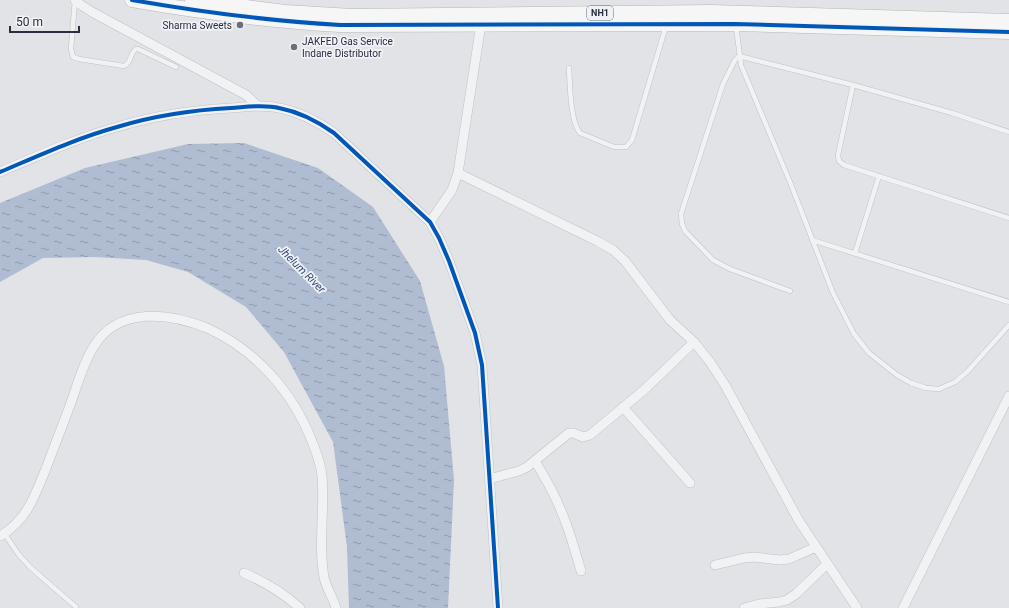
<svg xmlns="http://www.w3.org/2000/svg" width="1009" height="608" font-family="Roboto,sans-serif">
  <defs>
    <pattern id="water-ripples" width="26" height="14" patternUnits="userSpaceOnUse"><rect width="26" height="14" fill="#b0bcd2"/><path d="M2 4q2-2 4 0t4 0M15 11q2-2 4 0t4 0" fill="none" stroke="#8f99ac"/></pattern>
  </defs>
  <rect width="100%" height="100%" fill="#e2e3e7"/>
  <path fill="url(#water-ripples)" d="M 244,143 L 318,168 L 373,207 L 420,281 L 444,366 L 454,480 L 448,608 L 349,608 L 347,547 L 333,442 L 284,352 L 246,307 L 188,272 L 146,260 L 95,257 L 43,258 L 0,282 L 0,203 L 85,168 L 188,144 Z"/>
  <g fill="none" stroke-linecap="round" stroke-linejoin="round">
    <defs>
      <path id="service" d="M 75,0 L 71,49 L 73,57 L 79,59 L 124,66 C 132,63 129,54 136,49 L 138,49 L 176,67
        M 736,26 L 741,65 L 790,182 L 833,293 L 854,334 L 869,353 L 897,375 L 911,383 L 926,388 L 939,389 L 955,382 L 967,372 L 1009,325
        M 569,68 C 570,84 570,121 580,133 L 614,147 L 626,147 L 632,140 L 666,26
        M 853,85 L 838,155 L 839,161 L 844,165 L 1009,218
        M 812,240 L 1009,302
        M 855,253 L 879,176
        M 790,291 L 730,269 L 713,260 L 685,231 L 682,224 L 681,214 L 723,84 L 735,60 L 739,56 L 853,85 L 952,113 L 1009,132
        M 4,533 L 19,555 L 31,568 L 76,607"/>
      <path id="minor" d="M 75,0 L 81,5 L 92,12 L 246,95 L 258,106
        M 0,172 C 38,156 77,138 117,127 C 153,116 192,110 231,108 C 246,107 264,104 279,108 C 300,112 317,121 334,133 L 430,222 L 439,238 L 449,261 L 475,333 L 482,365 L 498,608
        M 458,173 L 597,241 L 613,250 L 625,261 L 670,320 L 694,342 L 710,362 L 725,385 L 799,521 L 857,608
        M 430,222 L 452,190 L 458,173 L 481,24
        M 623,407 L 690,483
        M 535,461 C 541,471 547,481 552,491 C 565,516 573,543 581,571
        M 489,479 L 519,471 L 527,467 L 569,433 L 573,433 L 583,437 L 590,435 L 644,390 L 694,342
        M 0,536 C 26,521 34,498 45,471 C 53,450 61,429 69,408 C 77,387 82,365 94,346 C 119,306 170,313 207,328 C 256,350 294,393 313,444 C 317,454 321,465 322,476 C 325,508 318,545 324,577 C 326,588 333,597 336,608
        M 715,565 L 744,558 L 754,557 L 780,560 L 789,559 L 816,547
        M 244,573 C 265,582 283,593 300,608
        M 744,608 L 759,604 L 779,602 L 787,600 L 796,594 L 827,564
        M 903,608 L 1009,396"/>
      <path id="trunk" d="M 132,0 C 201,12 270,21 340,25 L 735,24 L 1009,32
        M 192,0 L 285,12 L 352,16 L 711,12 L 1009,21"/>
    </defs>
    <use href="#service" stroke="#c0c1c5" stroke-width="5.5"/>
    <use href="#minor" stroke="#c0c1c5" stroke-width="10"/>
    <use href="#trunk" stroke="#b5b6bc" stroke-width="15"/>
    <use href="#service" stroke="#f1f2f4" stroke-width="4.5"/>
    <use href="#minor" stroke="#f1f2f4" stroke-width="9"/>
    <use href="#trunk" stroke="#f6f6f6" stroke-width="14"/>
    <defs>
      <path id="cycleway" d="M 132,0 C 201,12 270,21 340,25 L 735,24 L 1009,32
        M 0,172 C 38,156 77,138 117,127 C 153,116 192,110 231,108 C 246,107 264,104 279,108 C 300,112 317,121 334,133 L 430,222 L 439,238 L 449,261 L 475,333 L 482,365 L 498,608"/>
    </defs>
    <use href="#cycleway" stroke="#f0f2f6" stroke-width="6"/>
    <use href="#cycleway" stroke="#0057b8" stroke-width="4"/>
  </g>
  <g fill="#6a6d7a" stroke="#f0f2f6" stroke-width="1.5">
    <circle cx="240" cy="25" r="4"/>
    <circle cx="294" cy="47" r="4"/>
  </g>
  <g text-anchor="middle" stroke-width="3.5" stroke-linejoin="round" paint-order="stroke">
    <rect fill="#f0f2f6" stroke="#656977" stroke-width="1" x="587" y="6" width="26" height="14" rx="3"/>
    <g font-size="9" font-weight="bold" fill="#292e40">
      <text x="600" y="16">NH1</text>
    </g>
    <g font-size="10" fill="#292e40" stroke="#f0f2f6" text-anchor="end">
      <text x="232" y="29">Sharma Sweets</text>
      <text x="302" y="45" text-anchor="start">JAKFED Gas Service<tspan x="302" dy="12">Indane Distributor</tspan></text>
    </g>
    <g font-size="11" font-style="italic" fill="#334774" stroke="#f0f2f6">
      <text transform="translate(302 269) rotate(45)" y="4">Jhelum River</text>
    </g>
  </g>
  <path d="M10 26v6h69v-6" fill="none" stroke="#292e40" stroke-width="2"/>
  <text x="16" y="26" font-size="12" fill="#292e40" stroke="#f0f2f6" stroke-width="3" paint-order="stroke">50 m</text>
</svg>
